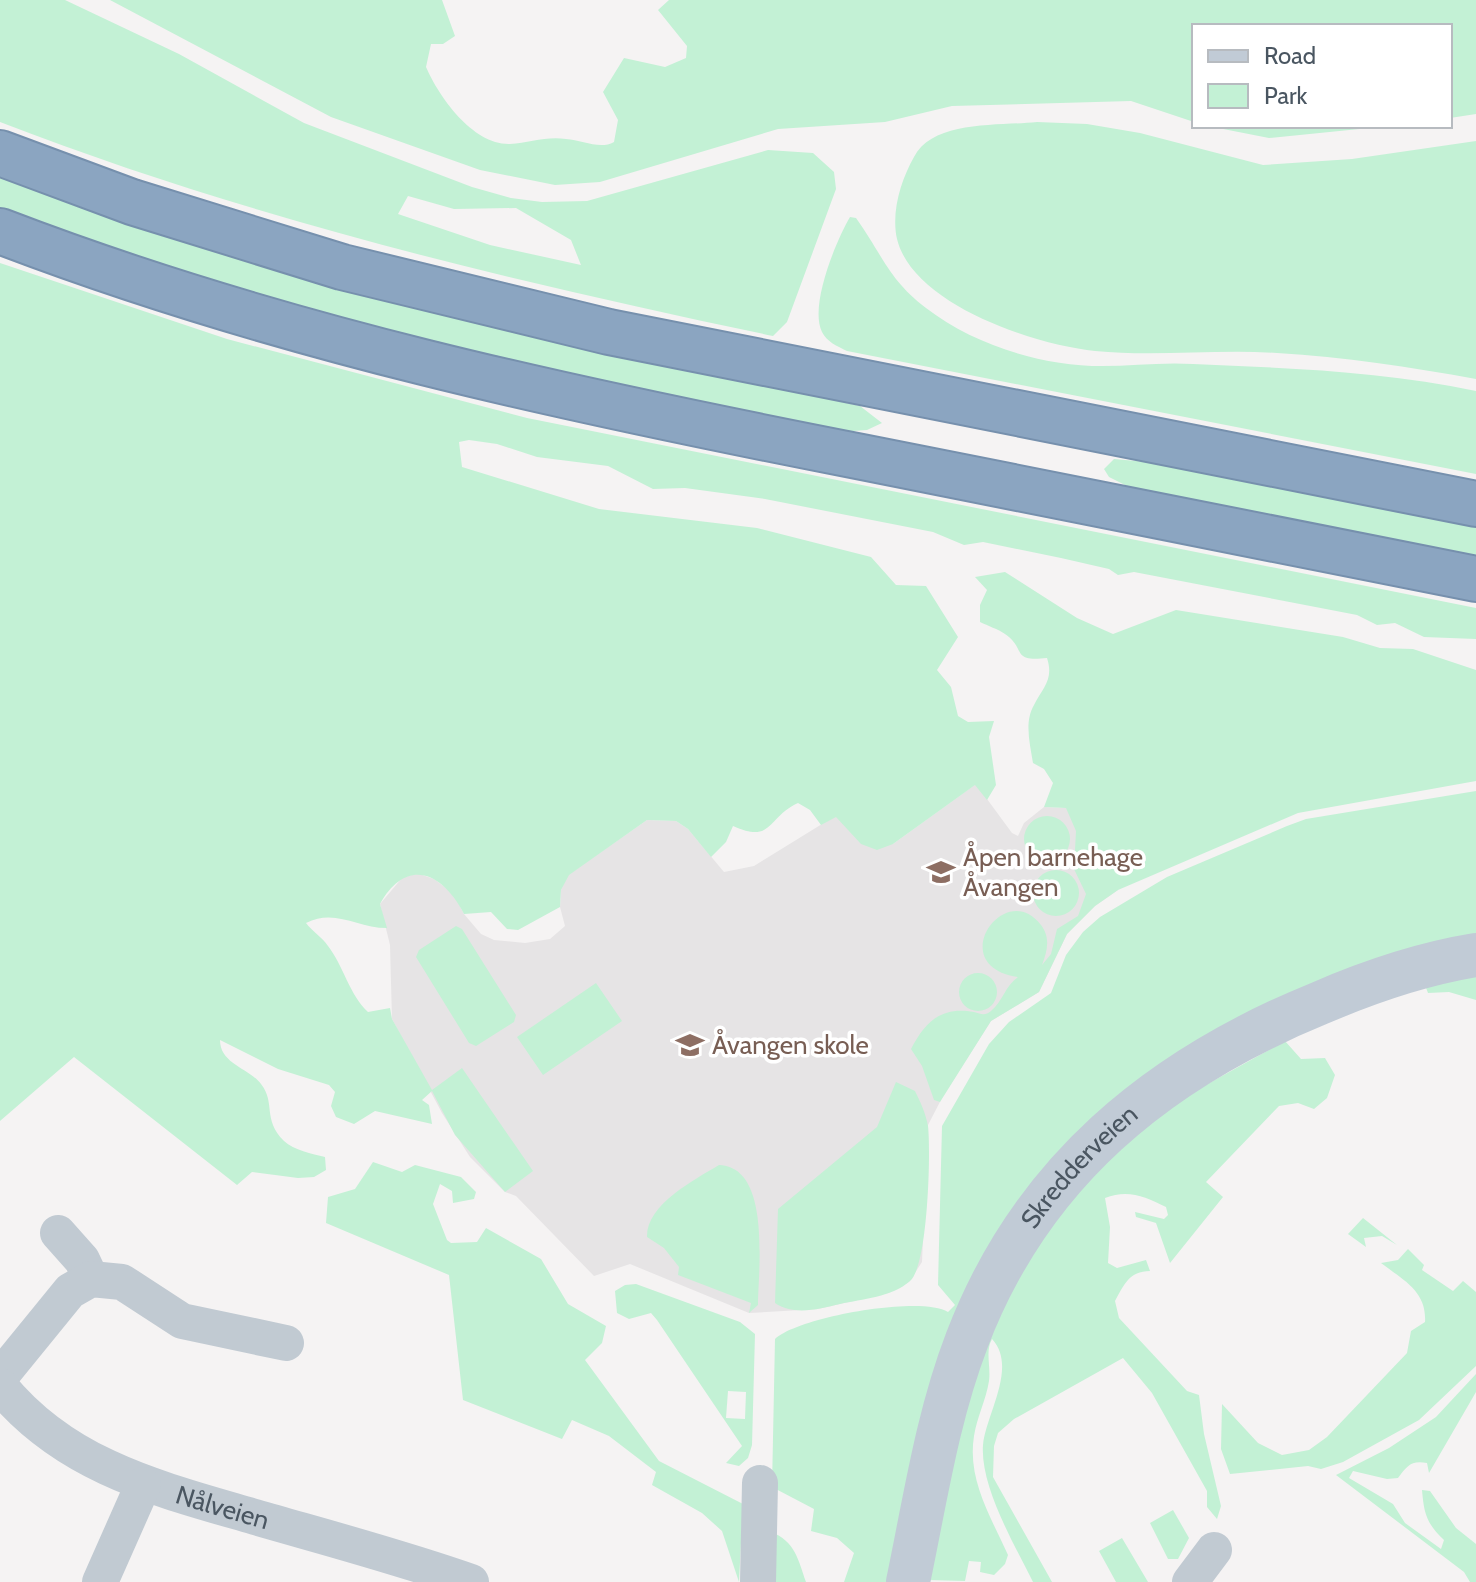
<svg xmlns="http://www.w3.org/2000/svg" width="1476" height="1582" font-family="Cabin,sans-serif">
  <rect width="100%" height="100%" fill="#f5f3f3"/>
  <path fill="#e6e4e5" d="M 976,784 L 1012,833 L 1018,836 L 1024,823 L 1044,807 L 1067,808 L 1118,890 L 1095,906 L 1067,934 L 1039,992 L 991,1021 L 943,1096 L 928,1125 L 922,1262 L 909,1282 L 888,1293 L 818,1309 L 749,1313 L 630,1264 L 594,1276 L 516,1196 L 505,1192 L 470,1157 L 442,1113 L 392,1019 L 390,945 L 380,904 L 402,878 L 417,873 L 434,879 L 453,893 L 464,914 L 481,934 L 494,940 L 525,943 L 550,939 L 565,926 L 560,907 L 561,890 L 568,875 L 647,820 L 676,821 L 688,829 L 724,872 L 754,866 L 835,816 L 893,844 Z"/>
  <path fill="#c3f1d5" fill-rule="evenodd" d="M 0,0 L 65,0 L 179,54 L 304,123 L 472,187 L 511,198 L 542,202 L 587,201 L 768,150 L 813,153 L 834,172 L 836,189 L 787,322 L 773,336 C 510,281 251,219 0,122 ZM 408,196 L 454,209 L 516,208 L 571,240 L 581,265 L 490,245 L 398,214 Z
    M 110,0 L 442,0 L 455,36 L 443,44 L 431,44 L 426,67 C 439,97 473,145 510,144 C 529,143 546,136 566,139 C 582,140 600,150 614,142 L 618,120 L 603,92 L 624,58 L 665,67 L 686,58 L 687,46 L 658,10 L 669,0 L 1476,0 L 1476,114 L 1450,118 L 1450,26 L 1194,26 L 1194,122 L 1131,101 L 952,106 L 885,122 L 778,129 L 600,182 L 555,185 L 480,170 L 331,117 Z
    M 1037,122 L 1087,124 L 1140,133 L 1263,165 L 1352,159 L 1476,141 L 1476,379 C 1410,367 1344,357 1277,353 C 1217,349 1154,357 1095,351 C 1036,345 913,305 897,239 C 891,212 901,180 914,157 C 933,120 1000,126 1037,122 Z
    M 1208,126 L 1389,126 L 1269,138 Z
    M 0,175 C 162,237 328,289 498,328 C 618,356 739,378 860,406 L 882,423 L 867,430 L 839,432 L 580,381 L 304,312 L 0,211 Z
    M 850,217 L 856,218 C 882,254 888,279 926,308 C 974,345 1042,366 1102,366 C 1132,366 1162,362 1193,364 C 1288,368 1383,371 1476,391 L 1476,474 L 847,351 C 837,346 827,342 822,332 C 809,306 836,241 850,217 Z
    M 0,263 L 227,339 L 527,418 L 1476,608 L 1476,639 L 1424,637 L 1395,623 L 1377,625 L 1357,615 L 1134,572 L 1118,575 L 1109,569 L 1061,558 L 983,542 L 964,545 L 933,532 L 765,499 L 685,488 L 653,489 L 608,466 L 537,457 L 497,444 L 469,440 L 459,442 L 462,467 L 599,509 L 757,528 L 871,557 L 896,585 L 926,586 L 958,637 L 937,670 L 951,687 L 958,716 L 968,722 L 994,721 L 989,737 L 996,785 L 987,800 L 975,785 L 893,844 L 877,850 L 861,844 L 836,817 L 821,825 L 810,810 L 798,803 C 766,818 773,844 733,826 L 726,842 L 711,857 L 688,829 L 676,821 L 647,820 L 569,875 L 561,890 L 560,907 L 518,930 L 507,929 L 491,912 L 464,914 C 443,873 407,856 380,904 L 387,928 C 357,928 335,908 306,923 C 312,931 322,937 328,946 C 343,965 350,996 368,1012 L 390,1008 L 392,1019 L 432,1090 L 462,1068 L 533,1171 L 505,1192 L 455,1135 L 432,1091 L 422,1100 L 429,1105 L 432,1124 L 375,1111 L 354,1124 L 336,1117 L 331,1106 L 335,1092 L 329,1085 L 278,1069 L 220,1040 C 220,1064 249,1068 261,1084 C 276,1103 262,1119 284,1141 C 294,1150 312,1154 325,1157 L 326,1170 L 314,1177 L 298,1178 L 252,1172 L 237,1185 L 74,1057 L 0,1121 Z
    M 1114,459 L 1180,465 L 1476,523 L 1476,559 L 1143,494 L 1109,477 L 1104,469 Z
    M 1005,572 L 1077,618 L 1113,634 L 1176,610 L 1343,637 L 1380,648 L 1413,649 L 1476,670 L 1476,781 L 1298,813 L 1118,890 L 1095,906 L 1067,934 L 1039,992 L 991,1021 L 940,1102 L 934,1100 L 922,1066 L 911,1049 C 925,1022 941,1006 974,1012 C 981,1014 985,1016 991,1011 C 1003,1001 1005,986 1018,977 C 943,966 1005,877 1041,925 C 1051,938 1047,952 1042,965 L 1051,954 L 1057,929 L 1078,916 L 1086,894 L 1074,869 L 1076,831 L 1066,808 L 1044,807 L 1053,783 L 1044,769 L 1033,763 C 1030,744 1024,722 1034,705 C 1043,687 1054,680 1047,658 C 1010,662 1027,649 1005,634 C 998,629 988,626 980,622 L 980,605 L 987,590 L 975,577 Z
    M 1476,791 L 1476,943 L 1073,1144 L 887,1582 L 844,1582 L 854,1553 L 837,1538 L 811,1531 L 814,1509 L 772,1487 L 775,1339 C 798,1317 921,1295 948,1312 L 955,1305 L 938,1285 L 942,1126 L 989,1044 L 1009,1022 L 1051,993 L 1066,955 L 1083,932 L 1100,917 L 1167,877 L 1287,826 L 1306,819 Z
    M1024 839a23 23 0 1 1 46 0a23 23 0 1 1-46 0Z
    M1033 893a23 23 0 1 1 46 0a23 23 0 1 1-46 0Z
    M 456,926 L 462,929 L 516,1015 L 514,1022 L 476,1046 L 469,1043 L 416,957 L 419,950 Z
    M 1476,966 L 1476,1000 L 1449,992 L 1428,993 L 1425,985 Z
    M959 992a19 19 0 1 1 38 0a19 19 0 1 1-38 0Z
    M 596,983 L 622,1021 L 543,1075 L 517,1037 Z
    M 1285,1041 L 1301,1059 L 1325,1058 L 1335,1075 L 1327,1098 L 1314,1109 L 1298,1103 L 1279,1106 L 1206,1182 L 1223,1197 L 1170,1263 L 1156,1223 L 1136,1217 L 1135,1212 L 1164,1219 L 1168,1215 L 1166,1207 C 1145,1196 1127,1189 1105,1198 L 1110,1227 L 1108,1263 L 1117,1268 L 1146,1260 L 1150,1271 C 1129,1271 1124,1285 1115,1301 L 1119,1318 L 1187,1391 L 1199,1395 L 1204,1434 L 1221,1506 L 1217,1519 L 1207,1507 L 1207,1491 L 1152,1393 L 1123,1358 L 1014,1419 L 998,1433 L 994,1446 L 993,1477 L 1052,1582 L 1033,1582 C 1014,1544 980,1486 983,1445 C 986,1414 1018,1367 992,1339 C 985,1351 991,1367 989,1381 C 986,1400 977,1417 974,1436 C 967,1480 991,1517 1008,1555 L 1005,1564 L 994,1575 L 980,1572 L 981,1562 L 969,1561 L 965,1581 L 928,1580 L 954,1430 L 1010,1272 L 1130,1127 Z
    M 896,1082 L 915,1091 C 920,1101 926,1114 928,1126 C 931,1152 928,1266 910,1281 C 892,1297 862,1299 840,1304 C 819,1309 794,1316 775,1303 L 778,1209 L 877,1127 Z
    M 373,1162 L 402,1172 L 415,1165 L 461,1177 L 476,1192 L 474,1199 L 453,1203 L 452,1191 L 440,1184 L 433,1204 L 447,1240 L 451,1243 L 477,1242 L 486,1228 L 541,1259 L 568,1304 L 606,1326 L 602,1343 L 585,1360 L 659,1461 L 743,1504 L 739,1582 L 722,1531 L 702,1513 L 652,1485 L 656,1472 L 609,1436 L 572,1420 L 562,1439 L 463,1400 L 449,1275 L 326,1223 L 328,1197 L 355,1189 Z
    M 719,1165 C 772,1167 758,1271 758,1305 L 749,1313 L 751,1303 L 678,1275 L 679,1267 L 664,1248 L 647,1237 C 646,1205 694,1180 719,1165 Z
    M 1363,1218 L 1397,1245 L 1382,1236 L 1364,1238 L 1366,1247 L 1348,1234 Z
    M 1408,1249 L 1424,1265 L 1422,1270 L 1453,1291 L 1463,1281 L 1476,1292 L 1476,1366 L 1419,1420 L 1343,1462 L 1321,1469 L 1308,1466 L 1230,1474 L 1221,1449 L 1222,1404 L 1258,1443 L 1282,1455 L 1309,1450 L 1327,1437 L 1407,1353 L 1411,1331 L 1425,1322 C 1427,1291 1403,1280 1381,1263 L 1398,1260 Z
    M 636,1284 L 740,1322 L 755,1334 L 752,1445 L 748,1458 L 739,1466 L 726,1463 L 742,1446 L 657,1320 L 651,1313 L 629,1319 L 617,1313 L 615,1291 L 625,1285 ZM 728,1391 L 746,1392 L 745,1419 L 726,1418 Z
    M 1476,1374 L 1476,1392 L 1429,1473 L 1427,1463 C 1411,1460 1407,1466 1398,1478 L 1387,1479 L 1353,1471 L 1349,1478 L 1393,1504 L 1405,1523 L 1441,1549 L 1444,1540 C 1426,1523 1424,1513 1422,1490 L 1430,1491 L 1456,1528 L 1476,1544 L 1476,1582 L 1470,1582 L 1464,1572 L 1336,1475 L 1389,1448 L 1436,1417 Z
    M 1173,1510 L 1189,1538 L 1178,1559 L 1168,1559 L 1150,1523 Z
    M 771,1532 C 795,1541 798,1559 806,1582 L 768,1582 Z
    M 1122,1538 L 1148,1582 L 1116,1582 L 1099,1551 Z"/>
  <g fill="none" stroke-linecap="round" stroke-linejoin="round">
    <defs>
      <path id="highway" d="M 0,153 L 132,202 L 342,267 L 609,332 L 1476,504
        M 0,231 C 279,338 570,400 862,457 C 1067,498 1271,538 1476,579"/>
    </defs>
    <use href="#highway" stroke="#7690ad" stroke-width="48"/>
    <g stroke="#c1cad2" stroke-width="36">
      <path d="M 58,1233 L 82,1260 L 91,1279"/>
      <path d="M 0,1377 L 70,1291 L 91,1279 L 122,1282 L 182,1321 L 286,1343"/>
      <path id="s1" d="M 0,1386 C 66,1467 159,1489 255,1517 C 328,1538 400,1557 471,1582"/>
      <path d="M 100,1582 L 143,1485"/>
      <path d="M 758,1582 L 760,1483"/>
      <path d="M 1190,1582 L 1214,1550"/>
    </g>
    <path stroke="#c1cbd6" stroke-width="44" id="s2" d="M 908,1582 C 925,1501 937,1418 967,1340 C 1031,1172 1158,1069 1320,1003 C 1371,981 1421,964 1476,955"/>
    <use href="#highway" stroke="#8ba5c1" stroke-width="44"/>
  </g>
  <defs>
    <symbol id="school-bare" viewBox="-9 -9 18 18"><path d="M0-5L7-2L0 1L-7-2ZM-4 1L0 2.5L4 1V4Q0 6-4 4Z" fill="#8d6e63" stroke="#fff" stroke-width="2.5" paint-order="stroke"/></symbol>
  </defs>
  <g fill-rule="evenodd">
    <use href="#school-bare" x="921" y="852" width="40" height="40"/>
    <use href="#school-bare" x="670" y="1025" width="40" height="40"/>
  </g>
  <g text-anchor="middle" stroke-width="7" stroke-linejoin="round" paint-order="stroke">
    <g font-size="26" fill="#785e54" stroke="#fff" text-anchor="start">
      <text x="963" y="866">Åpen barnehage<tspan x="963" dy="30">Åvangen</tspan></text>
      <text x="712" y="1054">Åvangen skole</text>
    </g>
    <g font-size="26" fill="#4a5661" stroke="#fff">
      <text dy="9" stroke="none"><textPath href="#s2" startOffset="458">Skredderveien</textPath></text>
      <text dy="9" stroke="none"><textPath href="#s1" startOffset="258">Nålveien</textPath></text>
    </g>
  </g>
  <rect x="1192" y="24" width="260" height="104" fill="#ffffff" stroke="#b7bbc0" stroke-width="2"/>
  <rect x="1208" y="50" width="40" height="12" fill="#c1cbd6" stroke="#b7bbc0" stroke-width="2"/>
  <text x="1264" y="64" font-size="24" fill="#4a5661">Road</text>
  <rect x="1208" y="84" width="40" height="24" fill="#c3f1d5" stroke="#b7bbc0" stroke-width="2"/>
  <text x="1264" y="104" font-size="24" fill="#4a5661">Park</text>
</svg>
